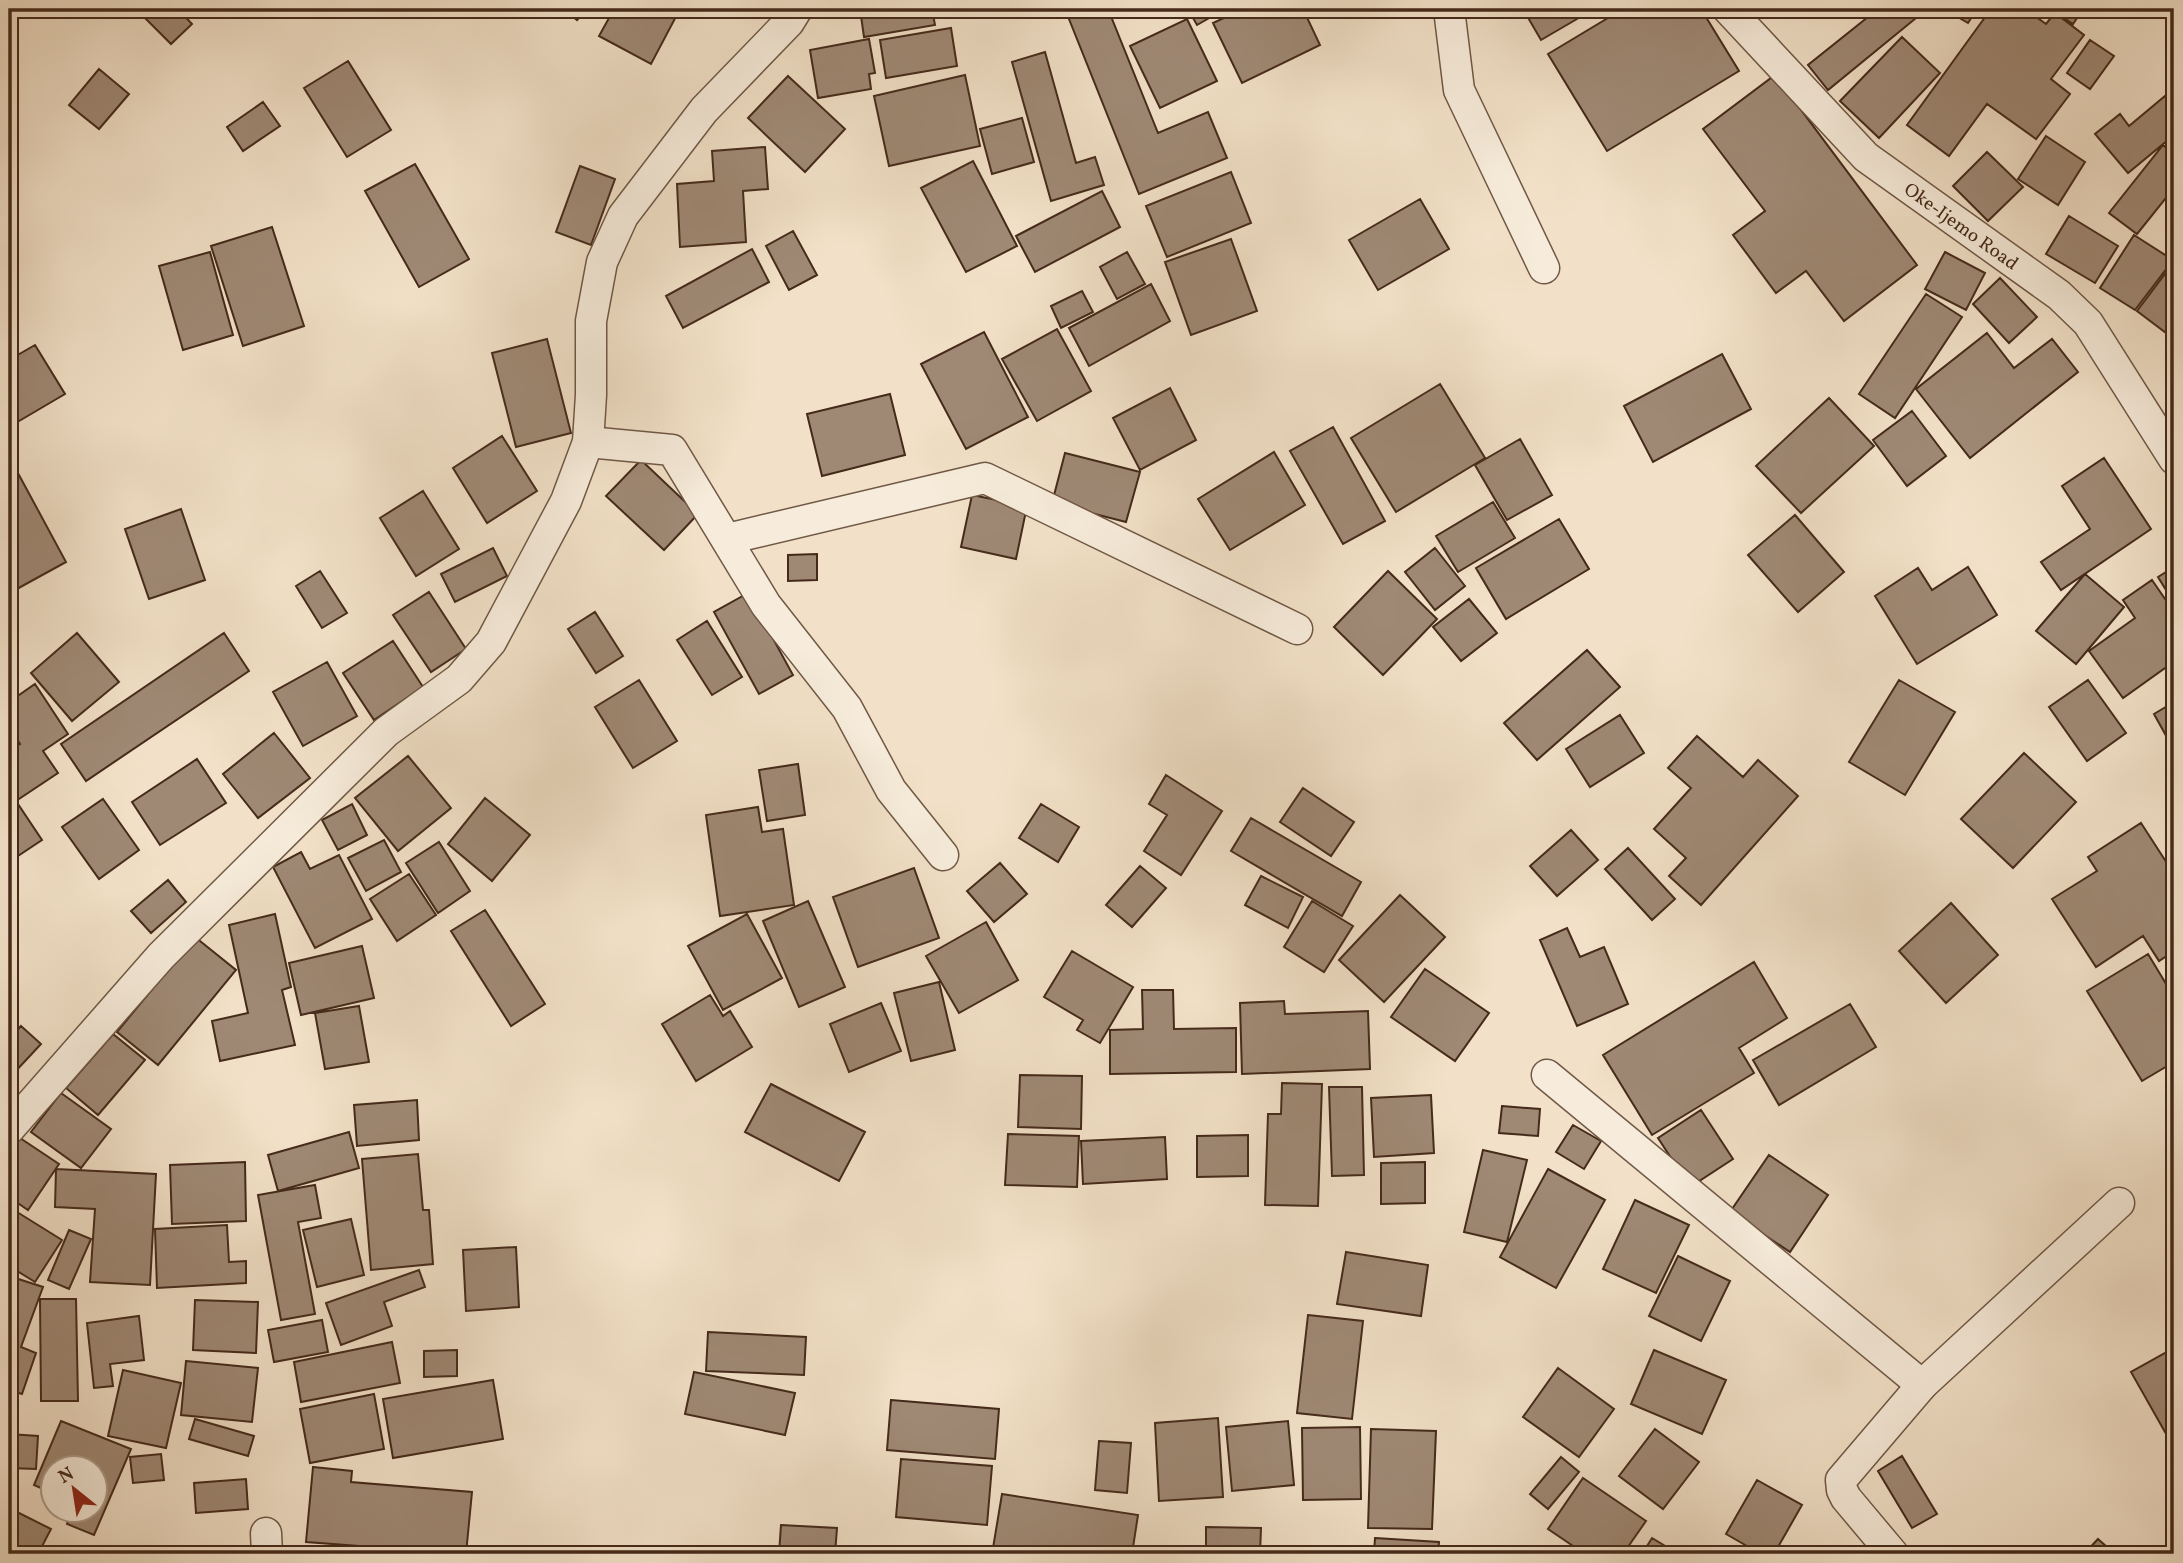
<svg xmlns="http://www.w3.org/2000/svg" width="2183" height="1563" font-family="Vollkorn,serif">
  <rect width="100%" height="100%" fill="#f2e1c8"/>
  <filter id="stains"><feTurbulence type="fractalNoise" baseFrequency=".00286" numOctaves="4"/><feColorMatrix values="0 0 0 0 .2 0 0 0 0 .09 0 0 0 0 .02 0 0 0 .5 -.17"/></filter>
  <radialGradient id="worn" r=".72"><stop offset=".6" stop-color="#630" stop-opacity="0"/><stop offset="1" stop-color="#630" stop-opacity=".3"/></radialGradient>
  <path fill="#9f8975" stroke="#452a1b" stroke-width="2" d="M 155,9 L 178,9 L 192,24 L 171,44 L 145,18 Z
    M 564,9 L 587,9 L 577,20 Z
    M 614,9 L 680,9 L 651,64 L 599,36 Z
    M 860,9 L 932,9 L 935,25 L 864,37 Z
    M 1065,9 L 1108,9 L 1158,133 L 1208,112 L 1227,158 L 1139,194 Z
    M 1188,9 L 1225,9 L 1197,25 Z
    M 1243,9 L 1303,9 L 1320,45 L 1242,83 L 1213,23 Z
    M 1523,9 L 1594,9 L 1541,40 Z
    M 1623,9 L 1701,9 L 1739,71 L 1607,151 L 1548,54 Z
    M 1878,9 L 1927,9 L 1828,90 L 1808,65 Z
    M 1944,9 L 1977,9 L 1968,23 Z
    M 1991,9 L 2025,9 L 2046,24 L 2055,13 L 2084,35 L 2051,79 L 2070,94 L 2036,139 L 1987,104 L 1949,156 L 1907,125 Z
    M 2050,9 L 2083,9 L 2073,24 Z
    M 1187,19 L 1217,81 L 1160,108 L 1130,46 Z
    M 951,28 L 957,66 L 886,78 L 880,40 Z
    M 1902,37 L 1940,73 L 1879,138 L 1840,101 Z
    M 869,39 L 875,73 L 869,74 L 871,89 L 818,98 L 810,50 Z
    M 2090,40 L 2114,56 L 2090,89 L 2067,73 Z
    M 1045,52 L 1076,163 L 1095,157 L 1104,185 L 1051,201 L 1012,62 Z
    M 348,61 L 391,130 L 347,157 L 304,88 Z
    M 99,69 L 129,94 L 99,129 L 69,105 Z
    M 965,75 L 980,146 L 889,166 L 874,96 Z
    M 1775,75 L 1917,265 L 1844,321 L 1806,271 L 1776,293 L 1733,235 L 1765,211 L 1703,129 Z
    M 788,76 L 845,129 L 805,172 L 748,118 Z
    M 2165,96 L 2174,108 L 2174,135 L 2128,173 L 2095,134 L 2120,114 L 2129,126 Z
    M 263,102 L 280,126 L 243,151 L 227,127 Z
    M 1022,118 L 1034,162 L 992,174 L 980,129 Z
    M 2046,136 L 2085,162 L 2058,205 L 2018,179 Z
    M 2163,145 L 2174,154 L 2174,188 L 2137,234 L 2109,213 Z
    M 765,147 L 768,189 L 743,191 L 746,242 L 680,247 L 677,184 L 714,181 L 712,151 Z
    M 1987,152 L 2023,187 L 1988,221 L 1953,186 Z
    M 973,161 L 1017,246 L 966,272 L 921,188 Z
    M 415,164 L 469,259 L 419,287 L 365,191 Z
    M 580,166 L 615,179 L 591,245 L 556,232 Z
    M 1231,172 L 1251,223 L 1167,257 L 1146,206 Z
    M 1102,191 L 1120,227 L 1035,272 L 1016,236 Z
    M 1420,199 L 1449,249 L 1378,290 L 1349,240 Z
    M 2069,216 L 2118,246 L 2095,283 L 2046,254 Z
    M 272,227 L 304,326 L 243,346 L 211,246 Z
    M 793,231 L 817,275 L 789,290 L 766,246 Z
    M 2134,235 L 2173,260 L 2135,310 L 2100,288 Z
    M 1231,239 L 1257,311 L 1191,335 L 1165,262 Z
    M 752,249 L 769,282 L 683,328 L 666,296 Z
    M 210,252 L 233,335 L 183,350 L 159,266 Z
    M 1127,252 L 1145,284 L 1117,299 L 1100,267 Z
    M 1945,252 L 1985,273 L 1966,310 L 1925,289 Z
    M 2174,262 L 2174,339 L 2137,311 Z
    M 2000,278 L 2037,317 L 2009,343 L 1973,304 Z
    M 1151,284 L 1170,321 L 1089,366 L 1069,328 Z
    M 1082,291 L 1093,312 L 1061,328 L 1051,306 Z
    M 1926,294 L 1962,317 L 1895,418 L 1859,394 Z
    M 1057,329 L 1091,391 L 1037,421 L 1002,359 Z
    M 984,332 L 1028,417 L 966,449 L 921,364 Z
    M 1987,333 L 2014,368 L 2052,339 L 2078,372 L 1970,458 L 1916,389 Z
    M 547,339 L 571,433 L 516,447 L 492,353 Z
    M 35,345 L 65,394 L 14,424 L 9,416 L 9,360 Z
    M 1722,354 L 1751,409 L 1653,462 L 1624,406 Z
    M 1440,384 L 1485,458 L 1396,512 L 1351,438 Z
    M 1170,388 L 1196,440 L 1140,470 L 1113,418 Z
    M 890,394 L 905,455 L 822,476 L 807,414 Z
    M 1829,398 L 1874,446 L 1801,513 L 1756,466 Z
    M 1912,411 L 1946,456 L 1907,486 L 1873,440 Z
    M 1333,427 L 1385,521 L 1343,544 L 1290,451 Z
    M 502,436 L 537,491 L 487,523 L 453,468 Z
    M 1520,439 L 1552,495 L 1507,520 L 1475,465 Z
    M 1274,452 L 1305,505 L 1230,550 L 1198,499 Z
    M 1065,453 L 1140,472 L 1126,522 L 1052,503 Z
    M 2104,458 L 2151,529 L 2061,590 L 2041,562 L 2090,529 L 2062,486 Z
    M 641,460 L 698,514 L 664,550 L 606,496 Z
    M 19,475 L 66,562 L 15,590 L 9,578 L 9,481 Z
    M 423,491 L 459,549 L 416,576 L 380,518 Z
    M 972,495 L 1027,506 L 1016,559 L 961,547 Z
    M 1493,502 L 1515,538 L 1458,572 L 1436,536 Z
    M 181,509 L 205,580 L 149,599 L 125,529 Z
    M 1795,515 L 1844,572 L 1798,612 L 1748,555 Z
    M 1559,519 L 1589,569 L 1506,619 L 1476,568 Z
    M 493,548 L 507,576 L 455,602 L 441,574 Z
    M 1435,548 L 1465,586 L 1435,610 L 1405,572 Z
    M 817,554 L 817,580 L 788,581 L 788,555 Z
    M 1968,567 L 1997,615 L 1917,664 L 1875,596 L 1918,568 L 1932,590 Z
    M 2174,567 L 2174,603 L 2158,577 Z
    M 320,571 L 347,613 L 322,628 L 296,586 Z
    M 1388,571 L 1437,619 L 1383,675 L 1334,627 Z
    M 2085,574 L 2124,607 L 2076,664 L 2036,631 Z
    M 2152,580 L 2174,612 L 2174,674 L 2168,666 L 2123,698 L 2089,651 L 2135,618 L 2123,600 Z
    M 429,592 L 466,649 L 431,672 L 393,615 Z
    M 748,593 L 793,675 L 759,694 L 714,612 Z
    M 1469,599 L 1497,633 L 1461,661 L 1433,627 Z
    M 595,612 L 623,656 L 596,673 L 568,629 Z
    M 707,621 L 742,677 L 712,695 L 677,640 Z
    M 77,633 L 119,682 L 72,721 L 31,673 Z
    M 224,633 L 249,671 L 86,781 L 61,744 Z
    M 393,641 L 423,687 L 374,720 L 343,673 Z
    M 1587,650 L 1620,687 L 1537,760 L 1504,723 Z
    M 327,662 L 357,716 L 303,746 L 273,692 Z
    M 639,680 L 677,741 L 633,768 L 595,707 Z
    M 1899,680 L 1955,712 L 1905,795 L 1849,762 Z
    M 2088,680 L 2126,733 L 2087,761 L 2049,707 Z
    M 35,684 L 68,734 L 43,751 L 58,773 L 16,801 L 42,840 L 9,862 L 9,751 L 20,744 L 9,727 L 9,702 Z
    M 2174,702 L 2174,738 L 2169,741 L 2154,714 Z
    M 1620,715 L 1644,753 L 1590,787 L 1566,749 Z
    M 274,733 L 310,778 L 258,818 L 223,774 Z
    M 1697,736 L 1743,777 L 1758,760 L 1798,796 L 1701,905 L 1669,876 L 1686,858 L 1654,829 L 1691,788 L 1668,768 Z
    M 2024,753 L 2076,802 L 2013,868 L 1961,819 Z
    M 408,756 L 451,808 L 398,851 L 355,798 Z
    M 197,759 L 226,803 L 160,845 L 132,802 Z
    M 798,764 L 805,815 L 767,821 L 759,770 Z
    M 1166,775 L 1222,811 L 1181,875 L 1144,851 L 1167,815 L 1149,804 Z
    M 1303,788 L 1354,822 L 1331,856 L 1280,822 Z
    M 485,798 L 530,835 L 492,881 L 448,844 Z
    M 103,799 L 139,850 L 99,879 L 62,827 Z
    M 352,804 L 367,835 L 338,850 L 322,820 Z
    M 1041,804 L 1079,827 L 1058,862 L 1019,838 Z
    M 758,807 L 762,832 L 783,829 L 794,905 L 720,916 L 706,815 Z
    M 1251,818 L 1361,882 L 1342,916 L 1231,851 Z
    M 2141,823 L 2174,874 L 2174,951 L 2159,961 L 2143,936 L 2096,967 L 2052,899 L 2097,871 L 2088,857 Z
    M 1571,830 L 1598,860 L 1557,896 L 1530,866 Z
    M 384,840 L 401,872 L 366,891 L 348,858 Z
    M 439,842 L 470,891 L 438,913 L 406,863 Z
    M 1628,848 L 1675,899 L 1652,920 L 1605,869 Z
    M 301,852 L 310,869 L 339,855 L 372,919 L 315,948 L 273,867 Z
    M 1000,863 L 1027,894 L 994,922 L 967,891 Z
    M 1140,866 L 1166,888 L 1132,927 L 1106,905 Z
    M 914,868 L 939,938 L 858,967 L 833,897 Z
    M 409,874 L 436,915 L 397,941 L 370,899 Z
    M 1261,876 L 1303,897 L 1288,928 L 1245,905 Z
    M 168,880 L 186,902 L 151,933 L 131,911 Z
    M 1400,895 L 1445,937 L 1384,1002 L 1339,960 Z
    M 808,901 L 845,987 L 799,1007 L 763,921 Z
    M 1312,901 L 1353,926 L 1324,972 L 1284,947 Z
    M 1951,903 L 1998,955 L 1946,1003 L 1899,951 Z
    M 485,910 L 545,1004 L 511,1026 L 451,931 Z
    M 275,914 L 291,987 L 282,990 L 295,1045 L 220,1061 L 212,1021 L 248,1013 L 229,925 Z
    M 747,914 L 782,978 L 723,1010 L 688,946 Z
    M 986,922 L 1018,980 L 959,1013 L 926,956 Z
    M 1567,928 L 1580,957 L 1604,947 L 1628,1004 L 1577,1026 L 1540,940 Z
    M 195,937 L 236,970 L 158,1065 L 117,1032 Z
    M 362,946 L 374,998 L 301,1015 L 289,963 Z
    M 1072,951 L 1133,987 L 1100,1043 L 1077,1030 L 1083,1020 L 1044,997 Z
    M 2148,954 L 2174,997 L 2174,1062 L 2142,1081 L 2087,991 Z
    M 1754,962 L 1787,1018 L 1739,1048 L 1754,1073 L 1652,1135 L 1603,1055 Z
    M 1425,969 L 1489,1013 L 1455,1061 L 1391,1017 Z
    M 939,982 L 955,1050 L 911,1061 L 894,993 Z
    M 1142,990 L 1173,990 L 1174,1029 L 1236,1028 L 1236,1072 L 1110,1074 L 1110,1030 L 1143,1029 Z
    M 710,995 L 723,1016 L 730,1011 L 752,1047 L 696,1081 L 662,1024 Z
    M 1284,1001 L 1285,1014 L 1368,1011 L 1370,1069 L 1242,1074 L 1240,1003 Z
    M 881,1003 L 901,1051 L 849,1072 L 830,1024 Z
    M 1850,1004 L 1876,1047 L 1779,1105 L 1753,1060 Z
    M 359,1006 L 369,1062 L 325,1069 L 315,1013 Z
    M 21,1026 L 41,1044 L 13,1074 L 9,1070 L 9,1039 Z
    M 113,1034 L 145,1060 L 98,1115 L 66,1088 Z
    M 1020,1075 L 1082,1076 L 1081,1129 L 1018,1127 Z
    M 1282,1083 L 1322,1084 L 1318,1206 L 1265,1205 L 1268,1114 L 1281,1114 Z
    M 771,1084 L 865,1132 L 839,1181 L 745,1132 Z
    M 1329,1087 L 1362,1087 L 1364,1175 L 1332,1176 Z
    M 61,1093 L 111,1129 L 81,1168 L 31,1132 Z
    M 1431,1095 L 1434,1153 L 1374,1157 L 1371,1098 Z
    M 417,1100 L 419,1140 L 357,1146 L 354,1105 Z
    M 1502,1106 L 1540,1109 L 1538,1136 L 1499,1133 Z
    M 1701,1110 L 1733,1159 L 1690,1187 L 1658,1138 Z
    M 1573,1125 L 1601,1141 L 1584,1169 L 1556,1152 Z
    M 349,1132 L 359,1168 L 278,1191 L 268,1155 Z
    M 1008,1134 L 1079,1136 L 1077,1187 L 1005,1185 Z
    M 1248,1135 L 1248,1176 L 1197,1177 L 1197,1136 Z
    M 1165,1137 L 1167,1179 L 1083,1184 L 1081,1141 Z
    M 20,1138 L 59,1164 L 28,1210 L 9,1197 L 9,1154 Z
    M 1483,1150 L 1527,1160 L 1507,1242 L 1464,1232 Z
    M 418,1154 L 423,1210 L 429,1210 L 433,1264 L 371,1270 L 362,1159 Z
    M 1769,1155 L 1828,1195 L 1790,1252 L 1730,1212 Z
    M 245,1162 L 246,1221 L 172,1224 L 170,1165 Z
    M 1425,1162 L 1425,1203 L 1381,1204 L 1381,1163 Z
    M 56,1169 L 156,1174 L 150,1285 L 90,1282 L 95,1209 L 55,1207 Z
    M 1548,1169 L 1605,1200 L 1556,1288 L 1500,1257 Z
    M 315,1185 L 321,1218 L 298,1222 L 315,1314 L 281,1320 L 258,1195 Z
    M 1635,1200 L 1689,1225 L 1656,1293 L 1603,1269 Z
    M 9,1207 L 62,1240 L 35,1282 L 9,1266 Z
    M 351,1219 L 364,1275 L 317,1287 L 303,1230 Z
    M 227,1225 L 229,1262 L 246,1261 L 246,1283 L 157,1288 L 155,1229 Z
    M 69,1230 L 91,1239 L 69,1289 L 48,1280 Z
    M 516,1247 L 519,1307 L 466,1311 L 463,1250 Z
    M 1346,1252 L 1428,1265 L 1421,1316 L 1337,1304 Z
    M 1678,1256 L 1730,1281 L 1701,1341 L 1649,1316 Z
    M 419,1270 L 425,1287 L 384,1302 L 392,1326 L 341,1345 L 326,1303 Z
    M 9,1276 L 43,1287 L 21,1347 L 36,1353 L 22,1394 L 9,1390 Z
    M 40,1299 L 76,1299 L 78,1401 L 41,1401 Z
    M 195,1300 L 258,1302 L 256,1353 L 193,1350 Z
    M 1308,1315 L 1363,1321 L 1352,1419 L 1297,1413 Z
    M 139,1316 L 144,1360 L 110,1364 L 113,1386 L 94,1388 L 87,1323 Z
    M 322,1320 L 328,1352 L 274,1362 L 268,1330 Z
    M 708,1332 L 806,1337 L 804,1375 L 706,1371 Z
    M 392,1342 L 400,1383 L 301,1402 L 294,1362 Z
    M 2174,1348 L 2174,1448 L 2131,1372 Z
    M 457,1350 L 457,1376 L 424,1377 L 424,1351 Z
    M 1654,1350 L 1726,1380 L 1702,1434 L 1631,1404 Z
    M 186,1361 L 258,1368 L 252,1422 L 181,1415 Z
    M 1558,1368 L 1614,1409 L 1579,1457 L 1523,1417 Z
    M 123,1370 L 181,1383 L 166,1448 L 108,1436 Z
    M 694,1372 L 795,1393 L 785,1435 L 685,1414 Z
    M 493,1380 L 503,1439 L 393,1458 L 383,1399 Z
    M 374,1394 L 384,1449 L 310,1463 L 300,1409 Z
    M 891,1400 L 999,1409 L 995,1459 L 887,1450 Z
    M 1218,1418 L 1223,1497 L 1159,1501 L 1155,1423 Z
    M 195,1419 L 254,1436 L 248,1456 L 189,1439 Z
    M 61,1421 L 131,1449 L 94,1535 L 67,1524 L 72,1510 L 94,1510 L 94,1468 L 52,1468 L 52,1493 L 34,1485 Z
    M 1288,1421 L 1294,1485 L 1232,1491 L 1226,1427 Z
    M 1360,1427 L 1361,1499 L 1303,1500 L 1302,1428 Z
    M 1371,1429 L 1436,1431 L 1432,1529 L 1368,1528 Z
    M 1655,1429 L 1699,1462 L 1663,1509 L 1619,1476 Z
    M 9,1434 L 38,1436 L 36,1469 L 9,1468 Z
    M 1099,1441 L 1131,1443 L 1127,1493 L 1095,1490 Z
    M 161,1454 L 164,1480 L 133,1483 L 130,1457 Z
    M 1902,1456 L 1937,1514 L 1912,1528 L 1878,1471 Z
    M 1561,1457 L 1579,1472 L 1548,1509 L 1530,1494 Z
    M 901,1459 L 992,1466 L 987,1525 L 896,1517 Z
    M 313,1467 L 352,1471 L 351,1482 L 472,1492 L 466,1554 L 306,1542 Z
    M 1583,1478 L 1646,1521 L 1623,1554 L 1585,1554 L 1548,1529 Z
    M 246,1479 L 248,1509 L 196,1513 L 194,1483 Z
    M 1757,1480 L 1802,1505 L 1774,1554 L 1761,1554 L 1726,1534 Z
    M 1002,1494 L 1138,1515 L 1132,1554 L 992,1554 Z
    M 9,1508 L 51,1529 L 38,1554 L 9,1554 Z
    M 781,1525 L 837,1528 L 835,1554 L 779,1554 Z
    M 1206,1527 L 1261,1528 L 1260,1554 L 1206,1554 Z
    M 1375,1538 L 1439,1542 L 1438,1554 L 1374,1554 Z
    M 1652,1538 L 1675,1552 L 1673,1554 L 1642,1554 Z
    M 2098,1539 L 2115,1554 L 2084,1554 Z
    M 281,1548 L 377,1552 L 377,1554 L 280,1554 Z"/>
  <g fill="none" stroke-linecap="round" stroke-linejoin="round">
    <defs>
      <g id="street">
        <path d="M 1449,9 L 1459,90 L 1544,268"/>
        <path id="s1" d="M 1728,9 L 1866,157 L 2059,295 L 2088,323 L 2174,459"/>
        <path d="M 588,442 L 672,450 L 766,605 L 847,708 L 891,790 L 943,855"/>
        <path d="M 727,539 L 985,478 L 1297,629"/>
        <path d="M 1547,1075 L 1922,1385"/>
        <path d="M 9,1129 L 161,956 L 386,732 L 459,679 L 491,642 L 566,501 L 588,442 L 591,395 L 591,321 L 602,262 L 623,216 L 704,110 L 789,22 L 797,9"/>
        <path d="M 266,1533 L 267,1554"/>
        <path d="M 1893,1554 L 1846,1498 L 1842,1490 L 1841,1480 L 1922,1385 L 2119,1203"/>
      </g>
    </defs>
    <use href="#street" stroke="#705846" stroke-width="33"/>
    <use href="#street" stroke="#f7ecdb" stroke-width="30"/>
  </g>
  <g text-anchor="middle" stroke-width="5" stroke-linejoin="round" paint-order="stroke">
    <g font-size="19" fill="#452a1b" stroke="#f7ecdb">
      <text dy="7" stroke="none"><textPath href="#s1" startOffset="320">Oke-Ijemo Road</textPath></text>
    </g>
  </g>
  <rect width="2183" height="1563" fill="none" stroke="#f2e1c8" stroke-width="35"/>
  <rect x="10" y="10" width="2162" height="1542" fill="none" stroke="#452a1b" stroke-width="3.5"/>
  <rect x="18" y="18" width="2148" height="1528" fill="none" stroke="#452a1b" stroke-width="2"/>
  <g transform="translate(74 1489) rotate(330)"><circle r="33" fill="#f7ecdb" stroke="#b09e8e" stroke-width="2"/>
  <path d="M0-5L12 26L0 18L-12 26Z" fill="#8f2418"/>
  <text y="-10" font-size="19" font-weight="bold" text-anchor="middle" fill="#452a1b">N</text>
  </g>
  <rect width="100%" height="100%" filter="url(#stains)"/>
  <rect width="100%" height="100%" fill="url(#worn)"/>
</svg>
